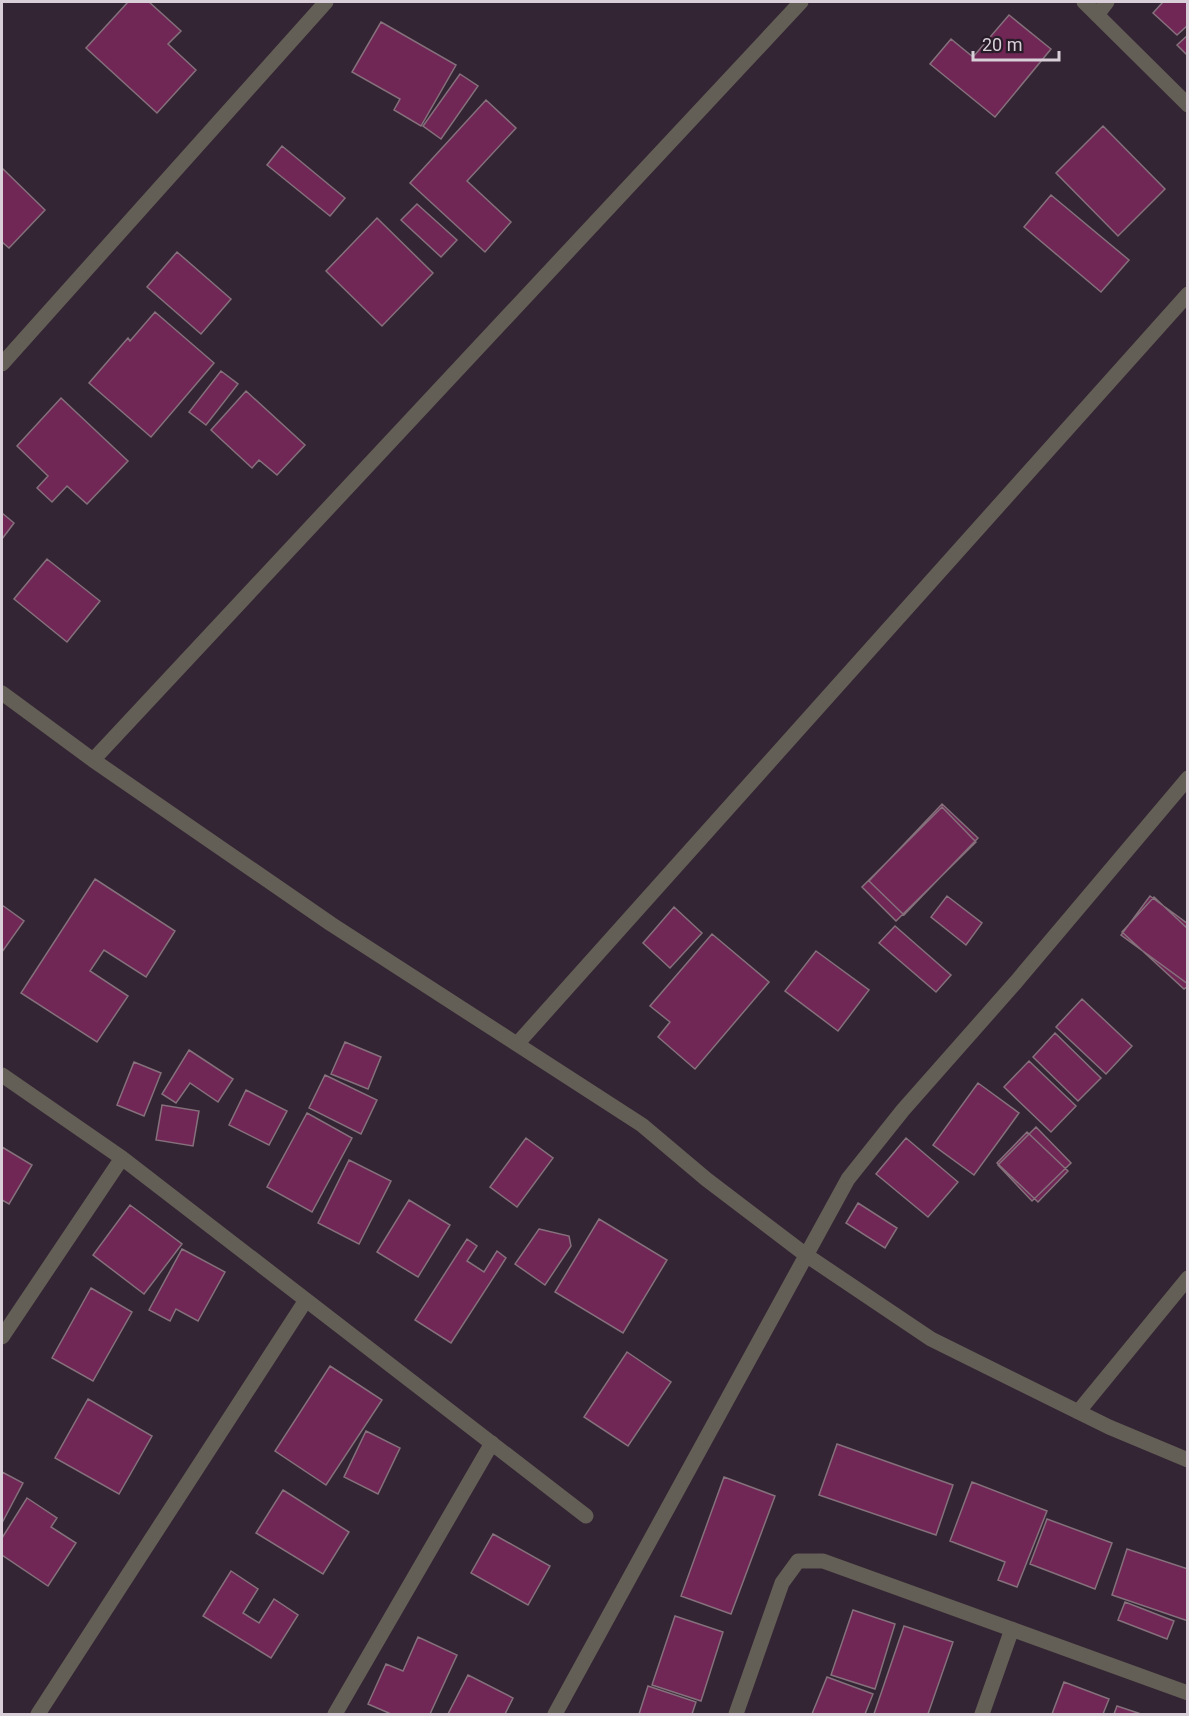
<svg xmlns="http://www.w3.org/2000/svg" width="1189" height="1716" font-family="Roboto,sans-serif">
  <rect width="100%" height="100%" fill="#332533"/>
  <path fill="#702756" stroke="#85707c" stroke-width="1.5" d="M 128,2 L 149,2 L 181,31 L 168,44 L 196,70 L 157,113 L 86,48 Z
    M 1163,2 L 1188,2 L 1188,25 L 1177,35 L 1153,13 Z
    M 1009,15 L 1051,49 L 995,117 L 930,64 L 951,39 L 973,57 Z
    M 381,22 L 456,65 L 421,126 L 394,110 L 400,99 L 352,72 Z
    M 1188,35 L 1188,56 L 1177,45 Z
    M 460,74 L 478,86 L 441,139 L 423,126 Z
    M 486,100 L 516,128 L 467,181 L 511,222 L 485,252 L 410,183 Z
    M 1103,126 L 1165,189 L 1118,236 L 1056,173 Z
    M 282,146 L 345,198 L 330,216 L 267,165 Z
    M 2,168 L 45,210 L 9,248 L 2,242 Z
    M 1051,195 L 1129,260 L 1101,292 L 1024,227 Z
    M 417,204 L 457,240 L 441,257 L 401,220 Z
    M 377,218 L 433,273 L 382,326 L 326,271 Z
    M 177,252 L 231,299 L 201,334 L 147,287 Z
    M 155,312 L 214,363 L 151,437 L 89,383 L 128,338 L 130,341 Z
    M 221,371 L 238,384 L 206,425 L 189,412 Z
    M 246,391 L 305,445 L 277,475 L 259,460 L 252,468 L 211,430 Z
    M 61,398 L 128,461 L 87,504 L 67,486 L 52,502 L 37,488 L 48,476 L 17,446 Z
    M 2,513 L 14,523 L 2,539 Z
    M 47,559 L 100,601 L 67,642 L 14,599 Z
    M 942,804 L 978,838 L 904,915 L 869,881 Z
    M 942,807 L 976,842 L 896,921 L 862,887 Z
    M 95,879 L 175,931 L 146,977 L 104,950 L 90,971 L 128,996 L 97,1042 L 21,993 Z
    M 947,896 L 982,923 L 966,945 L 931,917 Z
    M 1150,896 L 1188,924 L 1188,984 L 1121,935 Z
    M 1154,897 L 1188,929 L 1188,986 L 1184,989 L 1122,932 Z
    M 2,905 L 24,921 L 2,952 Z
    M 674,907 L 702,933 L 670,968 L 643,943 Z
    M 895,926 L 951,975 L 936,992 L 879,943 Z
    M 712,934 L 769,982 L 695,1069 L 658,1037 L 670,1022 L 650,1006 Z
    M 816,951 L 869,990 L 838,1031 L 785,991 Z
    M 1082,999 L 1132,1046 L 1106,1074 L 1056,1027 Z
    M 1055,1033 L 1101,1078 L 1078,1101 L 1033,1057 Z
    M 345,1042 L 381,1057 L 368,1089 L 331,1074 Z
    M 189,1050 L 233,1079 L 218,1102 L 190,1083 L 176,1103 L 162,1094 Z
    M 1029,1061 L 1076,1106 L 1051,1132 L 1004,1087 Z
    M 134,1062 L 161,1073 L 144,1116 L 117,1105 Z
    M 325,1075 L 377,1100 L 361,1134 L 309,1108 Z
    M 978,1083 L 1019,1113 L 974,1175 L 933,1145 Z
    M 246,1090 L 287,1111 L 269,1145 L 229,1125 Z
    M 162,1105 L 199,1111 L 193,1146 L 156,1140 Z
    M 307,1113 L 352,1138 L 312,1212 L 267,1187 Z
    M 1036,1127 L 1071,1163 L 1032,1201 L 998,1165 Z
    M 1027,1132 L 1068,1171 L 1038,1202 L 997,1163 Z
    M 526,1138 L 553,1158 L 517,1207 L 490,1187 Z
    M 906,1138 L 958,1182 L 928,1217 L 876,1174 Z
    M 2,1147 L 32,1165 L 9,1204 L 2,1200 Z
    M 349,1160 L 391,1181 L 359,1244 L 318,1223 Z
    M 409,1200 L 450,1225 L 418,1277 L 377,1252 Z
    M 858,1203 L 897,1228 L 885,1248 L 846,1223 Z
    M 130,1205 L 182,1244 L 144,1294 L 93,1255 Z
    M 599,1219 L 667,1260 L 623,1333 L 555,1292 Z
    M 539,1229 L 569,1236 L 571,1246 L 545,1285 L 515,1264 Z
    M 467,1239 L 477,1246 L 467,1261 L 484,1272 L 497,1251 L 506,1258 L 451,1343 L 415,1320 Z
    M 182,1249 L 225,1272 L 198,1321 L 176,1309 L 170,1321 L 149,1310 Z
    M 91,1288 L 132,1312 L 93,1381 L 52,1358 Z
    M 627,1352 L 671,1382 L 628,1446 L 584,1417 Z
    M 330,1366 L 382,1400 L 326,1485 L 275,1451 Z
    M 88,1399 L 152,1436 L 119,1494 L 55,1458 Z
    M 366,1431 L 400,1448 L 378,1494 L 344,1477 Z
    M 837,1444 L 953,1485 L 936,1535 L 819,1495 Z
    M 2,1472 L 23,1483 L 2,1523 Z
    M 724,1477 L 775,1496 L 731,1614 L 681,1596 Z
    M 972,1482 L 1047,1511 L 1017,1587 L 998,1580 L 1005,1562 L 950,1541 Z
    M 283,1490 L 349,1532 L 323,1574 L 256,1533 Z
    M 27,1498 L 57,1518 L 51,1527 L 76,1543 L 48,1586 L 2,1555 L 2,1538 Z
    M 1047,1519 L 1112,1543 L 1095,1589 L 1030,1564 Z
    M 493,1534 L 550,1566 L 528,1605 L 471,1573 Z
    M 1127,1549 L 1188,1569 L 1188,1621 L 1112,1595 Z
    M 231,1571 L 258,1589 L 243,1613 L 259,1623 L 274,1599 L 298,1615 L 271,1658 L 203,1616 Z
    M 1125,1602 L 1174,1621 L 1167,1639 L 1118,1620 Z
    M 853,1610 L 895,1624 L 875,1689 L 831,1675 Z
    M 675,1616 L 723,1632 L 701,1701 L 652,1685 Z
    M 904,1626 L 953,1642 L 928,1714 L 874,1714 Z
    M 418,1637 L 457,1655 L 430,1714 L 391,1714 L 368,1704 L 386,1664 L 403,1671 Z
    M 468,1675 L 513,1698 L 505,1714 L 448,1714 Z
    M 827,1677 L 873,1694 L 865,1714 L 812,1714 Z
    M 1064,1682 L 1109,1699 L 1103,1714 L 1052,1714 Z
    M 648,1686 L 696,1702 L 692,1714 L 639,1714 Z
    M 1117,1706 L 1141,1714 L 1114,1714 Z"/>
  <g fill="none" stroke-linecap="round" stroke-linejoin="round">
    <path stroke="#635f56" stroke-width="15" d="M 1084,2 L 1188,105
      M 1097,15 L 1107,2
      M 2,364 L 326,2
      M 2,693 L 93,760 L 331,924 L 642,1125 L 706,1179 L 806,1255 L 931,1339 L 1109,1427 L 1188,1460
      M 93,760 L 801,2
      M 517,1044 L 1188,294
      M 2,1075 L 122,1158 L 2,1337
      M 122,1158 L 586,1516
      M 1078,1412 L 1188,1278
      M 38,1714 L 306,1300
      M 335,1714 L 492,1443
      M 555,1714 L 848,1179 L 903,1110 L 1016,982 L 1188,778
      M 736,1714 L 782,1583 L 798,1561 L 823,1561 L 1188,1693
      M 982,1714 L 1012,1629"/>
  </g>
  <rect width="1189" height="1716" fill="none" stroke="#d8cfd8" stroke-width="6"/>
  <path d="M973 51v9h86v-9" fill="none" stroke="#d8cfd8" stroke-width="3"/>
  <text x="982" y="51" font-size="18" fill="#d8cfd8" stroke="#291c29" stroke-width="4.5" paint-order="stroke">20 m</text>
</svg>
